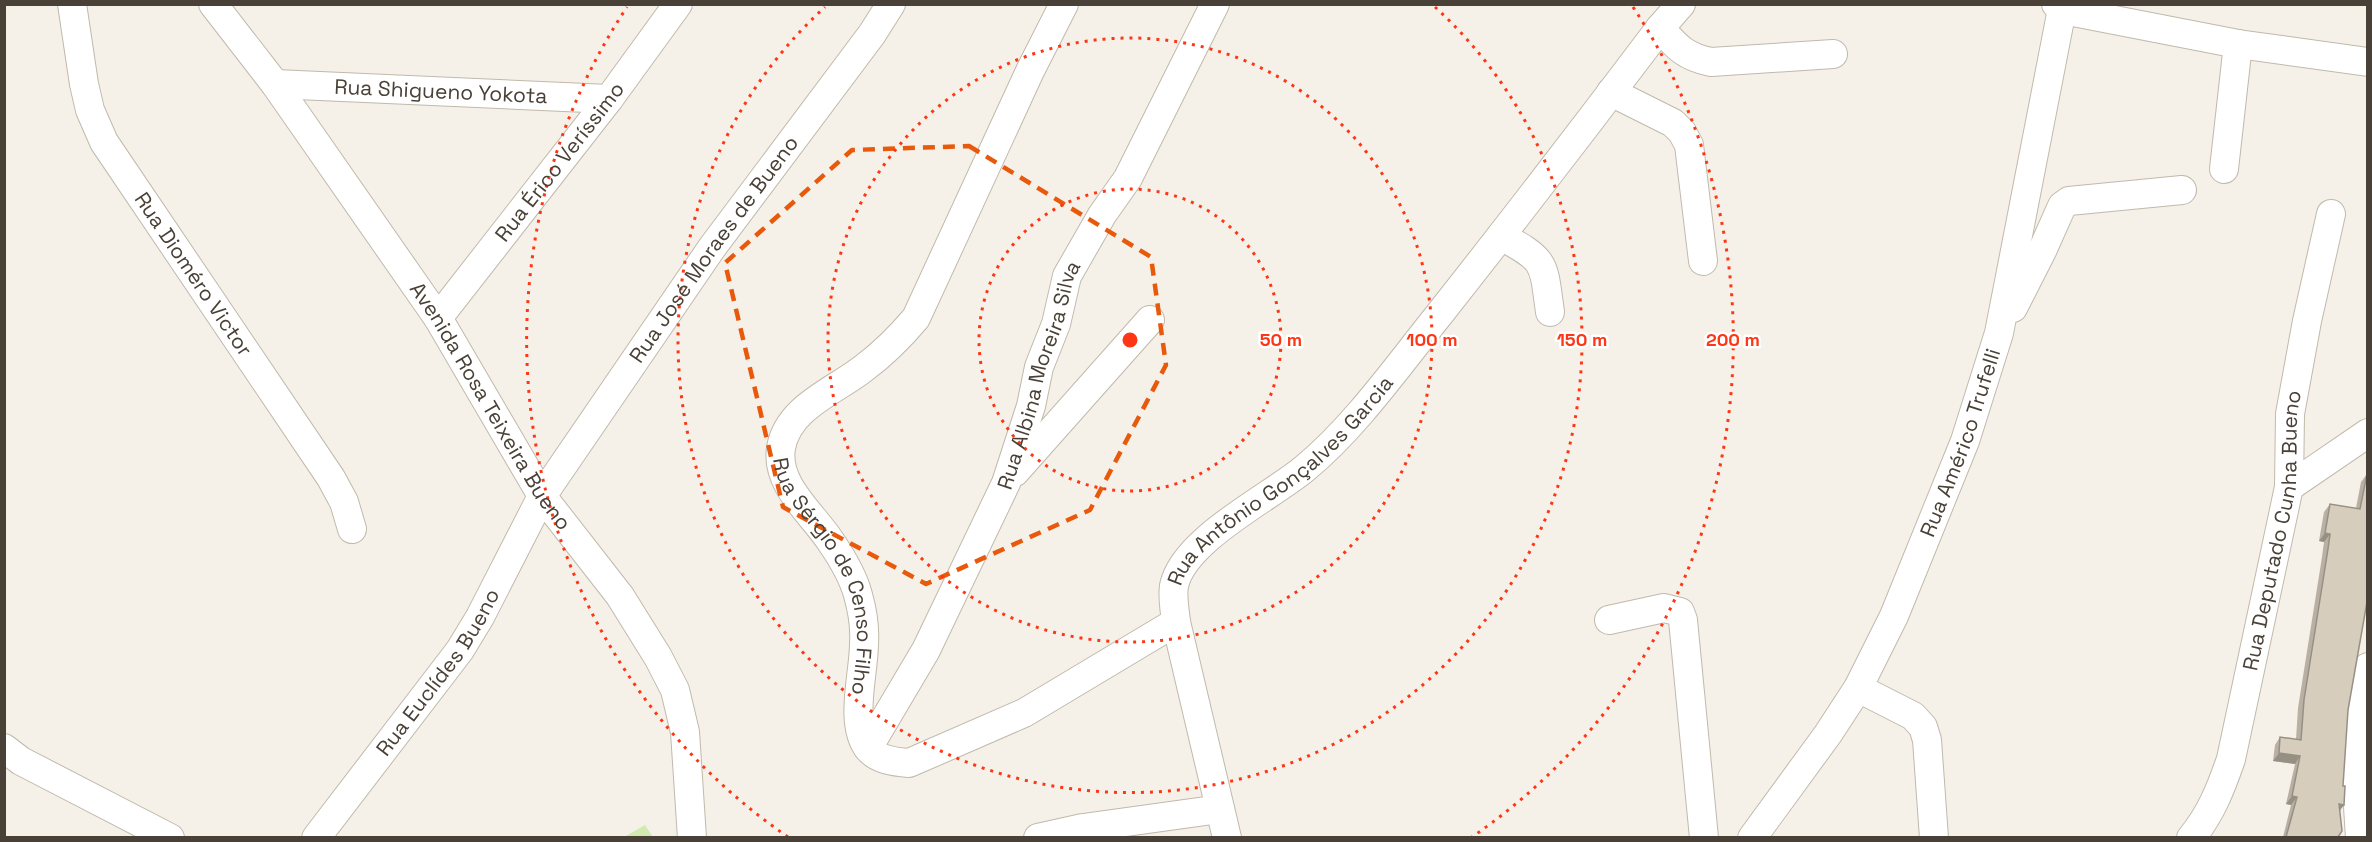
<svg xmlns="http://www.w3.org/2000/svg" width="2372" height="842" font-family="'Space Grotesk',sans-serif">
  <rect width="100%" height="100%" fill="#f5f1e9"/>
  <path fill="#d1eab0" d="M 645,825 L 653,837 L 624,837 Z"/>
  <g fill="none" stroke-linecap="round" stroke-linejoin="round">
    <defs>
      <g id="minor">
        <path id="s1" d="M 72,4 L 84,84 L 90,110 L 104,142 L 331,478 L 344,502 L 352,529"/>
        <path id="s2" d="M 213,4 L 275,84 L 438,318 L 542,496 L 620,596 L 658,657 L 675,690 L 685,732 L 692,838"/>
        <path id="s3" d="M 1064,4 L 1030,71 L 916,318 C 900,337 884,353 864,368 C 835,391 788,407 781,448 C 775,485 813,514 831,542 C 842,558 853,576 858,595 C 862,609 865,629 864,644 C 864,673 849,723 868,748 C 877,760 895,762 909,763 L 1024,713 L 1176,622"/>
        <path d="M 2056,4 L 2063,10 L 2238,44 L 2368,62"/>
        <path d="M 1660,28 C 1677,47 1685,57 1711,62 L 1833,54"/>
        <path id="s4" d="M 275,84 L 609,99"/>
        <path d="M 1611,92 L 1673,123 L 1682,132 L 1689,145 L 1703,261"/>
        <path d="M 2224,169 L 2238,44"/>
        <path d="M 1501,236 C 1547,261 1543,262 1550,312"/>
        <path d="M 2013,308 L 2042,251 L 2062,206 L 2069,201 L 2182,190"/>
        <path id="s5" d="M 438,318 L 609,99 L 678,4"/>
        <path d="M 1015,472 L 1150,320"/>
        <path d="M 2289,487 L 2368,433"/>
        <path d="M 1609,620 L 1664,608 L 1680,612 L 1683,620 L 1704,838"/>
        <path d="M 1858,688 L 1913,716 L 1923,727 L 1927,740 L 1934,838"/>
        <path d="M 4,748 L 21,761 L 170,838"/>
        <path id="s6" d="M 868,748 L 926,650 L 1006,483 L 1031,406 L 1039,367 L 1056,324 L 1067,276 L 1102,215 L 1128,178 L 1215,4"/>
        <path id="s7" d="M 316,838 L 460,650 L 480,617 L 542,496 L 711,249 L 872,34 L 891,4"/>
        <path d="M 1038,838 L 1083,828 L 1220,809"/>
        <path id="s8" d="M 1227,838 L 1176,622 C 1175,611 1172,597 1174,586 C 1183,540 1269,498 1304,469 C 1354,428 1397,367 1438,316 C 1513,221 1587,125 1660,28 L 1681,4"/>
        <path id="s9" d="M 1752,838 L 1828,734 L 1858,688 L 1894,616 L 1965,441 L 1999,333 L 2063,4"/>
        <path id="s10" d="M 2191,838 C 2211,814 2221,788 2231,759 L 2289,487 L 2290,414 L 2307,321 L 2331,214"/>
        <path d="M 2360,838 L 2356,775 L 2359,721 L 2368,667"/>
      </g>
    </defs>
    <use href="#minor" stroke="#c1b9ab" stroke-width="30"/>
    <use href="#minor" stroke="#fff" stroke-width="28"/>
  </g>
  <path fill="#b9b0a3" d="M 2367,474 L 2338,837 L 2283,837 L 2291,805 L 2286,804 L 2295,764 L 2273,761 L 2275,745 L 2280,737 L 2296,739 L 2298,708 L 2322,557 L 2324,542 L 2319,541 L 2324,512 L 2330,504 L 2356,508 L 2361,482 Z"/>
  <path fill="#969084" d="M 2325,533 L 2330,534 L 2324,542 L 2319,541 Z
    M 2279,753 L 2300,756 L 2295,764 L 2273,761 Z
    M 2292,796 L 2297,797 L 2291,805 L 2286,804 Z
    M 2339,804 L 2344,805 L 2338,813 Z"/>
  <path fill="#d7cdbd" stroke="#969084" stroke-width="1.5" d="M 2367,474 L 2367,602 L 2348,710 L 2343,786 L 2345,786 L 2344,805 L 2339,804 L 2342,831 L 2338,837 L 2286,837 L 2297,797 L 2292,796 L 2300,756 L 2279,753 L 2280,737 L 2301,740 L 2304,700 L 2328,549 L 2330,534 L 2325,533 L 2330,504 L 2360,509 Z"/>
  <path fill="none" stroke="#e8590c" stroke-width="4.5" stroke-dasharray="12 8" stroke-linejoin="round" d="M 969,146 L 1151,257 L 1166,365 L 1090,510 L 926,584 L 783,507 L 725,263 L 852,150 Z"/>
  <g fill="none" stroke="#ff3615" stroke-width="3" stroke-dasharray="3 6">
    <circle cx="1130" cy="340" r="151"/>
    <circle cx="1130" cy="340" r="302"/>
    <path d="M1435 7A452 452 0 1 1 825 7"/>
    <path d="M788 837A603 603 0 0 1 627 7M1633 7A603 603 0 0 1 1472 837"/>
  </g>
  <g text-anchor="middle" stroke-width="5" stroke-linejoin="round" paint-order="stroke">
    <g font-size="21" fill="#494137" stroke="#fff">
      <text dy="7" stroke="none"><textPath href="#s4" startOffset="166">Rua Shigueno Yokota</textPath></text>
      <text dy="7" stroke="none"><textPath href="#s5" startOffset="198">Rua Érico Veríssimo</textPath></text>
      <text dy="7" stroke="none"><textPath href="#s7" startOffset="712">Rua José Moraes de Bueno</textPath></text>
      <text dy="7" stroke="none"><textPath href="#s1" startOffset="302">Rua Dioméro Victor</textPath></text>
      <text dy="7" stroke="none"><textPath href="#s6" startOffset="412">Rua Albina Moreira Silva</textPath></text>
      <text dy="7" stroke="none"><textPath href="#s2" startOffset="489">Avenida Rosa Teixeira Bueno</textPath></text>
      <text dy="7" stroke="none"><textPath href="#s9" startOffset="450">Rua Américo Trufelli</textPath></text>
      <text dy="7" stroke="none"><textPath href="#s8" startOffset="410">Rua Antônio Gonçalves Garcia</textPath></text>
      <text dy="7" stroke="none"><textPath href="#s10" startOffset="322">Rua Deputado Cunha Bueno</textPath></text>
      <text dy="7" stroke="none"><textPath href="#s3" startOffset="678">Rua Sérgio de Censo Filho</textPath></text>
      <text dy="7" stroke="none"><textPath href="#s7" startOffset="206">Rua Euclídes Bueno</textPath></text>
    </g>
  </g>
  <circle cx="1130" cy="340" r="9" fill="#ff3615" stroke="#fff" stroke-width="3"/>
  <g font-size="18" text-anchor="middle" font-weight="bold" fill="#ff3615" stroke="#fff" stroke-width="5" stroke-linejoin="round" paint-order="stroke">
    <text x="1281" y="346">50 m</text>
    <text x="1432" y="346">100 m</text>
    <text x="1582" y="346">150 m</text>
    <text x="1733" y="346">200 m</text>
  </g>
  <rect width="2372" height="842" fill="none" stroke="#494137" stroke-width="12"/>
</svg>
